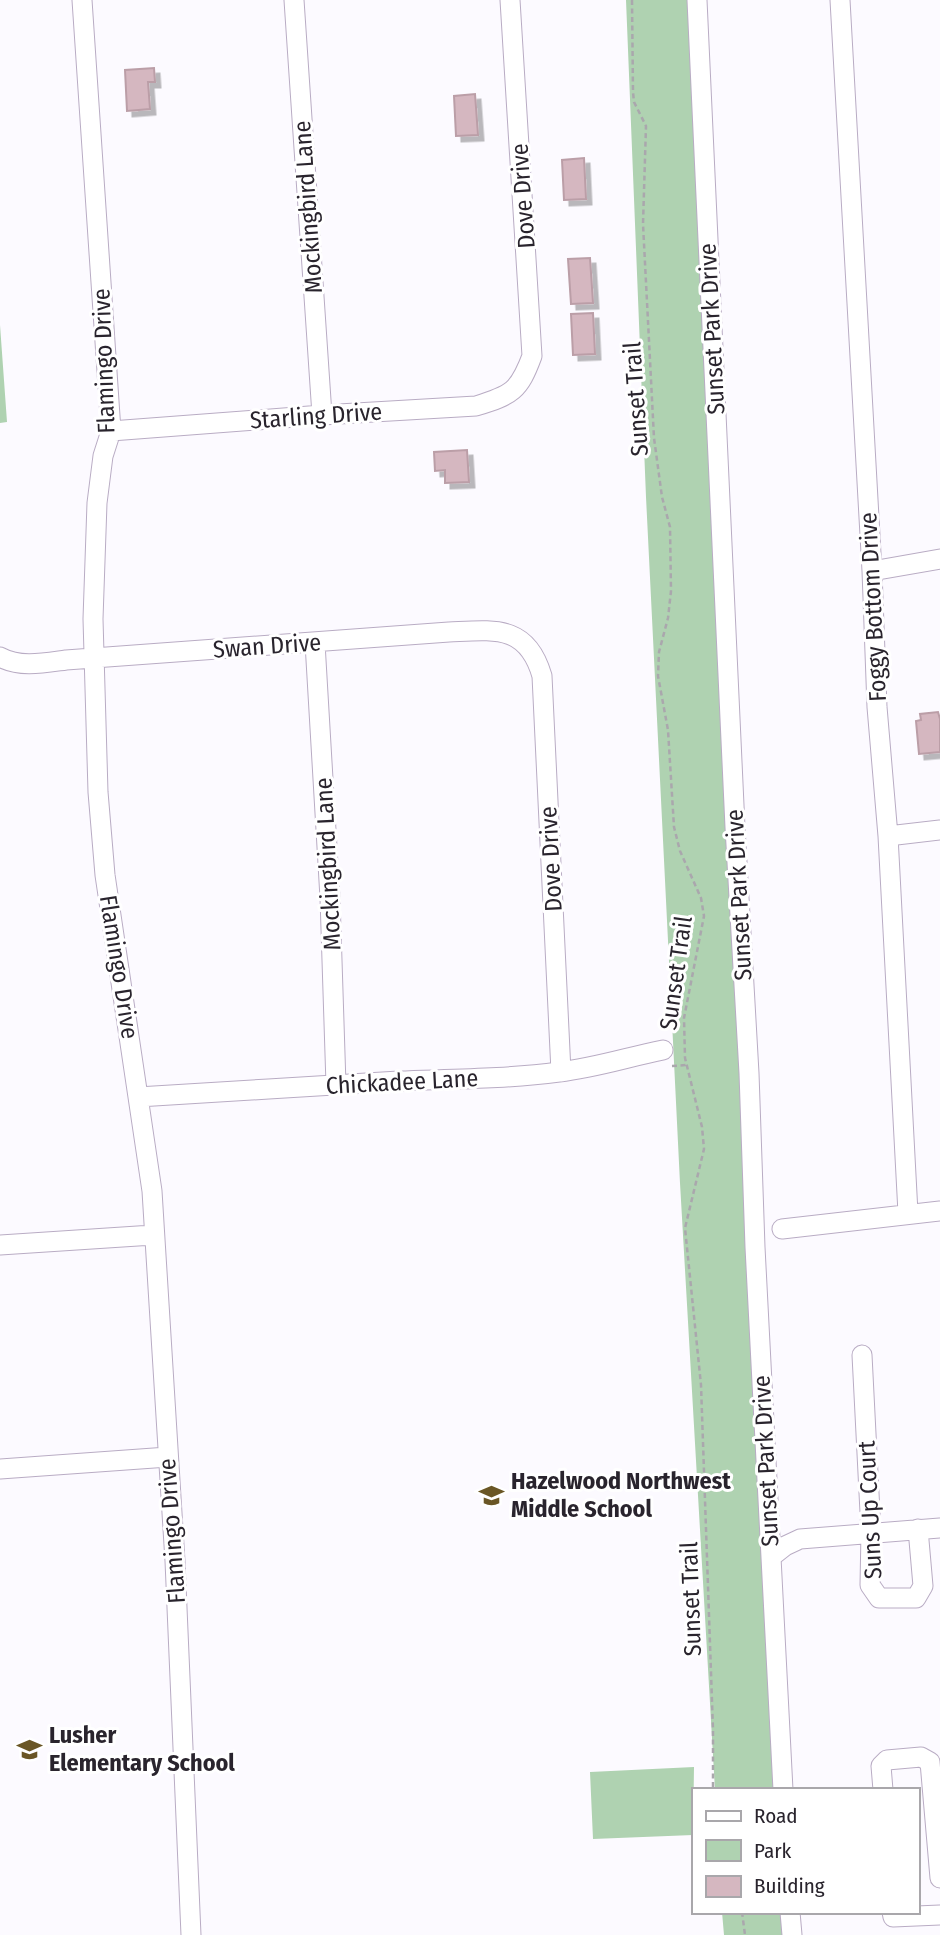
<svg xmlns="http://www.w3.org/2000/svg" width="940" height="1935" font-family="'Fira Sans Condensed',sans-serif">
  <defs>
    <filter id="shadow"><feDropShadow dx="5.5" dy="5.5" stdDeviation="0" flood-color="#0004"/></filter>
  </defs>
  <rect width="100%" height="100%" fill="#fcfaff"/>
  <path fill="#afd2b1" d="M 626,0 L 690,0 L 775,1790 L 715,1790 L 680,1183 L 646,497 Z
    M 0,325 L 7,422 L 0,423 Z
    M 694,1767 L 693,1835 L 593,1839 L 590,1772 Z
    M 722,1912 L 781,1912 L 782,1935 L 724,1935 Z"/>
  <path fill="#d5b7c0" stroke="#bb9ea7" stroke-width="2" filter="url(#shadow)" d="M 154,68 L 155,82 L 148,82 L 150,109 L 127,111 L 125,70 Z
    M 475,94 L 478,135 L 456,136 L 454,96 Z
    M 584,158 L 586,199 L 564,200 L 562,160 Z
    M 590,258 L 593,303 L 571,304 L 568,259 Z
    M 593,313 L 595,354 L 573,355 L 571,314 Z
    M 467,450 L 469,482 L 445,483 L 445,470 L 435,471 L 434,452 Z
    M 938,712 L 940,719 L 940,752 L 919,754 L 916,721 L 921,720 L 920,714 Z"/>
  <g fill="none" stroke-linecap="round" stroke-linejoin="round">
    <defs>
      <path id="minor" d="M 82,0 L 111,431 L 103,456 L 97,503 L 93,619 L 98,792 L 105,875 L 152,1191 L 175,1561 L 191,1935
        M 294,0 L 322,415
        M 697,0 L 735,827 L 749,1073 L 755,1247 L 783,1790
        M 840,0 L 872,571 L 877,707 L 888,836 L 908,1213
        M 111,431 L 322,415 L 476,406 C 512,395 519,391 532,356 L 510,0
        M 872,571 L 940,559
        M 315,643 L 330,898 L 336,1085
        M 0,657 C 20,668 44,663 66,660 L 449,632 C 494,630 527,624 542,676 L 561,1072
        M 888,836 L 940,830
        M 138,1097 C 225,1092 312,1086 399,1081 C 453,1079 506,1079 559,1072 C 595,1068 628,1057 663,1050
        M 782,1229 L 940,1211
        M 0,1245 L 153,1235
        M 862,1355 L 871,1532 L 870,1585 L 879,1598 L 916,1598 L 923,1586 L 918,1529
        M 0,1469 L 168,1457
        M 771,1557 L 785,1546 L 800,1539 L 940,1528
        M 883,1790 L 881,1766 L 887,1760 L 921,1757 L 930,1762 L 940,1878
        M 790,1912 L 792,1935
        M 892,1912 L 893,1917 L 940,1915"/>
    </defs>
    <use href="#minor" stroke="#b9acc4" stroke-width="21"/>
    <path stroke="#aaa7ad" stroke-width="2.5" stroke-dasharray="5 3.5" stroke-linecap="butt" d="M 632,0 L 633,92 L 634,102 L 646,126 L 643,224 L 654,438 L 662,497 L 670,527 L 671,591 L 668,618 L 659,652 L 658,676 L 668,730 L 674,827 L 680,851 L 701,898 L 704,916 L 684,1018 L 685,1058 L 702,1127 L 704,1149 L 685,1228 L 701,1385 L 713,1730 L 713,1790
      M 672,1066 L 686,1065
      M 742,1912 L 745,1935"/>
    <use href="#minor" stroke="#fff" stroke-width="19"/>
  </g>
  <defs>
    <symbol id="school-bare" viewBox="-9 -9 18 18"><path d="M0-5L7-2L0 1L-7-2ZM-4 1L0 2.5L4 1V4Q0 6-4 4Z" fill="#6a5625" stroke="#fff" stroke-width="2.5" paint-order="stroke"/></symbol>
  </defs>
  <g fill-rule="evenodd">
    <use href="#school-bare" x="474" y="1478" width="35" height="35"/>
    <use href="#school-bare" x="12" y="1732" width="35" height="35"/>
  </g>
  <g text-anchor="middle" stroke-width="6" stroke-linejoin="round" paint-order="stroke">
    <g font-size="24" fill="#29242d" stroke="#fff">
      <text transform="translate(523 196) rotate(-94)" y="8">Dove Drive</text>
      <text transform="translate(308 207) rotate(-94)" y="8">Mockingbird Lane</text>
      <text transform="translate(712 329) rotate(-93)" y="8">Sunset Park Drive</text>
      <text transform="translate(104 361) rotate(-92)" y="8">Flamingo Drive</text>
      <text transform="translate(636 399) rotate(-94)" y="8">Sunset Trail</text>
      <text transform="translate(316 416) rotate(-4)" y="8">Starling Drive</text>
      <text transform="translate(873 607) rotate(-93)" y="8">Foggy Bottom Drive</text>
      <text transform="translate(267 646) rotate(-4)" y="8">Swan Drive</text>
      <text transform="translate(551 859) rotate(-93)" y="8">Dove Drive</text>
      <text transform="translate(328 864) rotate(-93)" y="8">Mockingbird Lane</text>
      <text transform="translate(739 895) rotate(-93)" y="8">Sunset Park Drive</text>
      <text transform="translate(119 967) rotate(81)" y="8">Flamingo Drive</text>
      <text transform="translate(676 973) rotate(-82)" y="8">Sunset Trail</text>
      <text transform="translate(402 1082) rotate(-3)" y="8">Chickadee Lane</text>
      <text transform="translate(766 1461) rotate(-93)" y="8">Sunset Park Drive</text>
      <text transform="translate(870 1510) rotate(-93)" y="8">Suns Up Court</text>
      <text transform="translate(172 1531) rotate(-94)" y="8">Flamingo Drive</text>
      <text transform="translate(691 1599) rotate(-92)" y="8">Sunset Trail</text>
    </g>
    <g font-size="24" font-weight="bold" fill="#29242d" stroke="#fff" text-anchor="start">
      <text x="511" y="1489">Hazelwood Northwest<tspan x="511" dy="28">Middle School</tspan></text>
      <text x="49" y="1743">Lusher<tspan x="49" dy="28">Elementary School</tspan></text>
    </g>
  </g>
  <rect x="692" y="1788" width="228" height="126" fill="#ffffff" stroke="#a9a7ab" stroke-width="2"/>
  <rect x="706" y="1811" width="35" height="10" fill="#ffffff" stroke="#a9a7ab" stroke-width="2"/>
  <text x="754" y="1823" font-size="21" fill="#29242d">Road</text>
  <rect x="706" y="1840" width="35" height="21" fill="#afd2b1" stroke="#a9a7ab" stroke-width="2"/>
  <text x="754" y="1858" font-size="21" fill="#29242d">Park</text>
  <rect x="706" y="1876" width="35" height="21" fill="#d5b7c0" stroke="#a9a7ab" stroke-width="2"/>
  <text x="754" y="1893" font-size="21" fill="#29242d">Building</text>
</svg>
